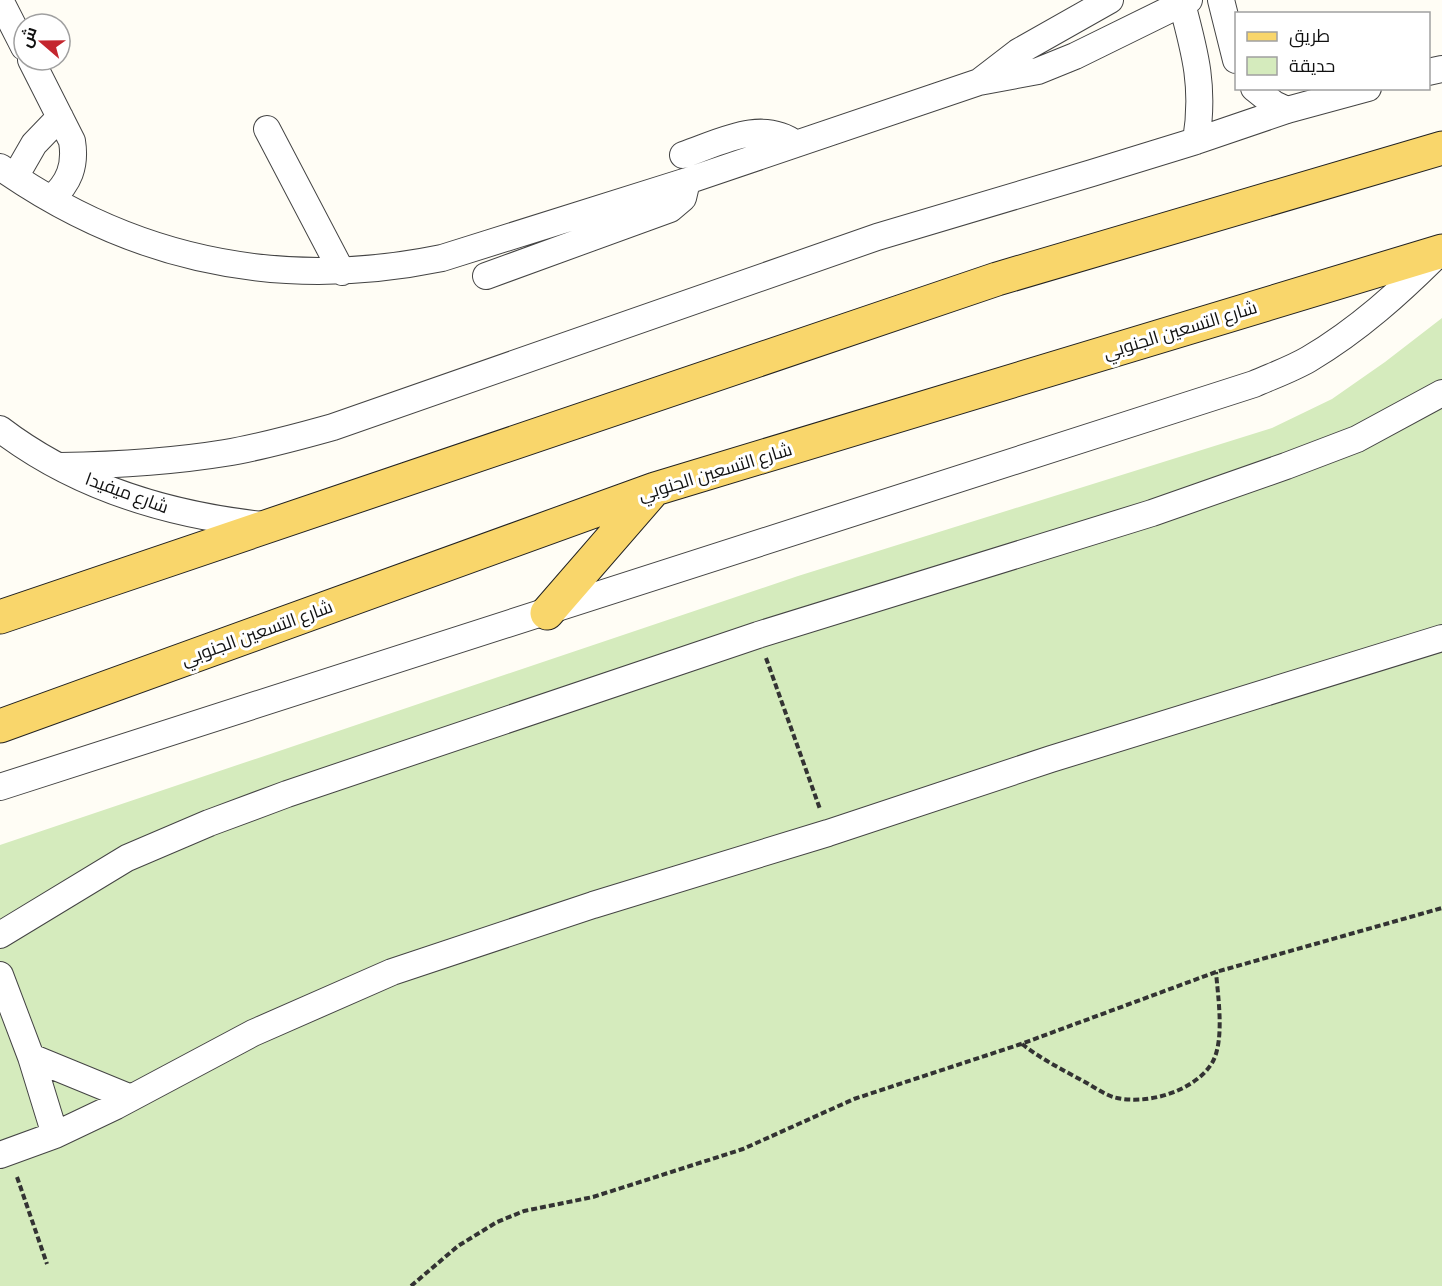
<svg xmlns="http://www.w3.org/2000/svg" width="1442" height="1286" font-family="Georgia,Cairo,serif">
  <rect width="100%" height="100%" fill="#fffdf5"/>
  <path fill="#d5ebbd" d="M 1442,318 L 1442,1286 L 0,1286 L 0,845 L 798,576 L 1272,428 L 1332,399 L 1385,362 Z"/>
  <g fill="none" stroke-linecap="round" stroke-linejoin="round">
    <defs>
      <path id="minor" d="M 0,0 L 24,47
        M 1181,0 C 1195,52 1205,87 1196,141
        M 1221,0 L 1236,60
        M 31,60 L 72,141 C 76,166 69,183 51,199
        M 1428,72 L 1442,69
        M 979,82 L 1018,52 L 1110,0
        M 1254,88 L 1274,104 L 1287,110
        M 267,129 L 342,272
        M 683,155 C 719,143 761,118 796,144
        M 0,167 C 134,261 281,291 442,258 L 687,181 L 979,82 L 1038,71 L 1075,56 L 1189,0
        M 15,177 L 34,144 L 60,117
        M 486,276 L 670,209 L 683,198 L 687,181
        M 0,429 C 76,487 169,515 263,525
        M 60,466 C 115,465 170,462 225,453 C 262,447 297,437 333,427 L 877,237 L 1092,173 L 1196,141 L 1287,110 L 1368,88
        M 0,787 L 1254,384 C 1272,376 1292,369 1309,359 C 1358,330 1400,292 1440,252
        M 0,935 L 127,858 L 209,823 L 287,794 L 758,635 L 1152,513 L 1286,466 L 1357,439 L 1442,393
        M 0,975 L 31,1057 L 55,1135
        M 31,1057 L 131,1098
        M 0,1155 L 55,1135 L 116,1106 L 253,1033 L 392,972 L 593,905 L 828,833 L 1051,759 L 1442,638"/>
      <path id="major" d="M 547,613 L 652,492
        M 0,617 L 997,279 L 1442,148
        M 0,726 L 655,489 L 1442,251"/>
    </defs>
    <use href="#minor" stroke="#444" stroke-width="28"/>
    <use href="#major" stroke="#222" stroke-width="35"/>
    <path stroke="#333" stroke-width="4" stroke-dasharray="6 3" stroke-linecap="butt" d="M 766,658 L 820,809
      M 1022,1044 C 1041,1059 1063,1070 1085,1082 C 1094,1087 1104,1094 1113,1097 C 1145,1106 1194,1092 1212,1063 C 1225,1041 1218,997 1216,972
      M 17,1177 L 47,1264
      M 411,1286 L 458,1246 L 497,1222 L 524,1211 L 593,1197 L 743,1149 L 854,1099 L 1021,1044 L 1216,972 L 1442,908"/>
    <use href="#minor" stroke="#fff" stroke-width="26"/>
    <use href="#major" stroke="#f9d66b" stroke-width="33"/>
  </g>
  <g text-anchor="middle" stroke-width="6" stroke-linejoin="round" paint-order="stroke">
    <g font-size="18" fill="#111" stroke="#fff">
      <text transform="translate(1180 330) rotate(-17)" y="6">شارع التسعين الجنوبي</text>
      <text transform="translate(715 472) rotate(-17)" y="6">شارع التسعين الجنوبي</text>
      <text transform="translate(127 493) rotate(20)" y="6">شارع ميفيدا</text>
      <text transform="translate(257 633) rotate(-20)" y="6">شارع التسعين الجنوبي</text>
    </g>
  </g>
  <rect x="1235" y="12" width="195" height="78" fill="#ffffff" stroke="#a0a0a0" stroke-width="1.5"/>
  <rect x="1247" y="32" width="30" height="9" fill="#f9d66b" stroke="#a0a0a0" stroke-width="1.5"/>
  <text x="1289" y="42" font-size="18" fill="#111111">طريق</text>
  <rect x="1247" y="57" width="30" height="18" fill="#d5ebbd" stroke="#a0a0a0" stroke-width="1.5"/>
  <text x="1289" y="72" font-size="18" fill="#111111">حديقة</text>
  <g transform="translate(42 42) rotate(290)"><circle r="28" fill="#ffffff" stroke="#a0a0a0" stroke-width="1.5"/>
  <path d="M0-4.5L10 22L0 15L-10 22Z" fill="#c4262e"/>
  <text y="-9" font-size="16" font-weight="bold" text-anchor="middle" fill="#111111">ش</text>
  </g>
</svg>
